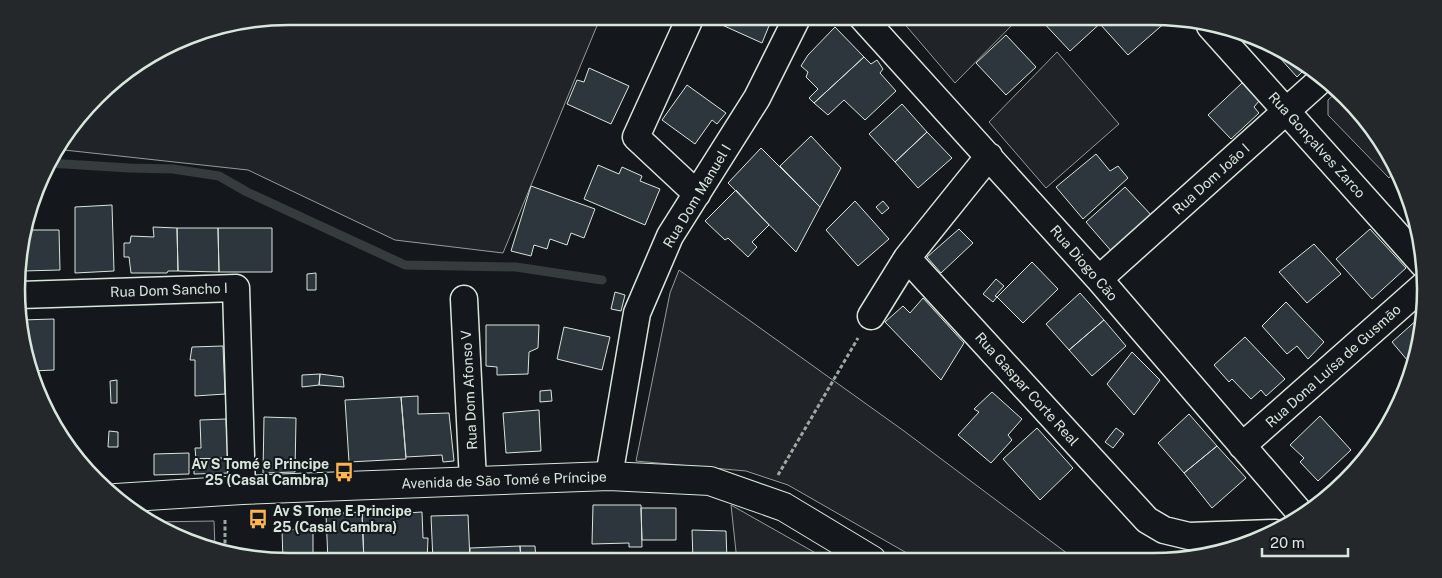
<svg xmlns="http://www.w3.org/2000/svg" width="1442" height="578" font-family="'Public Sans',sans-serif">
  <rect width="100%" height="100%" fill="#14181c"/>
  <path fill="#202428" stroke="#939e99" d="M 289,16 L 601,16 L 503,253 L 395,240 L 248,170 L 55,149 L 109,84 L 201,31 Z
    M 906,16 L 1021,16 L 955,83 L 902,21 Z
    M 1057,52 L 1119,124 L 1046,188 L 989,122 Z
    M 1338,91 L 1397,168 L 1389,178 L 1328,115 L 1328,100 Z
    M 679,270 L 904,431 L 1076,560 L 919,560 L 788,485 L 746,471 L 636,461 L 670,293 Z
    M 731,505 L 828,560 L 737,561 Z
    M 214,521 L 215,549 L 202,547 L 154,522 Z"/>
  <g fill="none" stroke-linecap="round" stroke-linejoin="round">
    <path stroke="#363b3e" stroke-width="9" d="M 49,163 L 129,168 L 173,169 L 219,176 L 247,192 L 405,265 L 516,267 L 602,280"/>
  </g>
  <path fill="#2c363c" stroke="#d8e6dc" d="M 713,16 L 773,16 L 762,43 L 711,20 Z
    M 1041,16 L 1103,16 L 1105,19 L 1070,51 L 1039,18 Z
    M 1109,16 L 1153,16 L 1164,18 L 1167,21 L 1128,55 L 1100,24 Z
    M 835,27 L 864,57 L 814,103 L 809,98 L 818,89 L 806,77 L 808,72 L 801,66 L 808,55 Z
    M 1006,35 L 1036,67 L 1006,95 L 976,63 Z
    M 1271,48 L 1306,68 L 1297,77 Z
    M 864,57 L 871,64 L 877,60 L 883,69 L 880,73 L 896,91 L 865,120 L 844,100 L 828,115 L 814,103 Z
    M 589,68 L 629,86 L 611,124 L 567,104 L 577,80 L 584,82 Z
    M 1242,83 L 1259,101 L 1254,107 L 1259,113 L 1231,139 L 1208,115 Z
    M 687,85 L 726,113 L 717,124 L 712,120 L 695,144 L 662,120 Z
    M 902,104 L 927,132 L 895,162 L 869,134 Z
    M 927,132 L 952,158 L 918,188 L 895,162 Z
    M 811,136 L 841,168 L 820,207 L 780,166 Z
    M 761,148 L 820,207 L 796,252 L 728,183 Z
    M 1096,154 L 1110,171 L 1118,166 L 1128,178 L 1083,219 L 1056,187 Z
    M 598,165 L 619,174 L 622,167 L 642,176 L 640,181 L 660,189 L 645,225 L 584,199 Z
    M 531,186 L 595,209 L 584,238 L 571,233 L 567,245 L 550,239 L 547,249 L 534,245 L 531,256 L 511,251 Z
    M 1125,187 L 1153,217 L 1113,253 L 1086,222 Z
    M 736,190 L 769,225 L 752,242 L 757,247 L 748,257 L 728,238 L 725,240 L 705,221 Z
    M 855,201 L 889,239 L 858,266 L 826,230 Z
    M 883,201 L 889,208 L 882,214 L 876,207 Z
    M 112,205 L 114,271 L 75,273 L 75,207 Z
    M 153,227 L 177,228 L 178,271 L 168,271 L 167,273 L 131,273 L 129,257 L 124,257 L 124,243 L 130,243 L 131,236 L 154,237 Z
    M 177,228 L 218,228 L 219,272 L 178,271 Z
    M 218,228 L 272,228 L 272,272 L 219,272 Z
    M 959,229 L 973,243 L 941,273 L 927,257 Z
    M 1370,229 L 1406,268 L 1372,299 L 1336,259 Z
    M 26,230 L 59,230 L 60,270 L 23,271 L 22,243 Z
    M 1314,244 L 1341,274 L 1307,303 L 1279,272 Z
    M 1032,262 L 1058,289 L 1023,323 L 997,297 Z
    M 316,273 L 316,290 L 307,290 L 307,274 Z
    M 996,279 L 1004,286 L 995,296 L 997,297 L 993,302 L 983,294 Z
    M 615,292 L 625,295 L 621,311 L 611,309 Z
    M 1080,293 L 1104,320 L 1069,350 L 1046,324 Z
    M 923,298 L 964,343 L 941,380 L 885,322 L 903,306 L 910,313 Z
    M 1286,302 L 1324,342 L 1308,359 L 1297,346 L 1287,354 L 1262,326 Z
    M 1419,318 L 1413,367 L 1392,342 Z
    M 54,319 L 54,370 L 33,371 L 22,342 L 21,320 Z
    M 1104,320 L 1126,346 L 1092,376 L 1069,350 Z
    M 486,325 L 539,325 L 538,348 L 529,352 L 528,374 L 497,375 L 497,367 L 486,366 Z
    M 564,327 L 610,337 L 602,370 L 557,359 Z
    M 1245,337 L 1285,379 L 1266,396 L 1261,390 L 1251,399 L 1232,379 L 1229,382 L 1214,365 Z
    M 223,346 L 225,394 L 195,396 L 195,360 L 190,360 L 192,347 Z
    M 1132,352 L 1160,380 L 1134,415 L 1107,384 Z
    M 320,374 L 343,377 L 344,387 L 319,385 Z
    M 320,374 L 319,385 L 302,387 L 302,375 Z
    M 117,380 L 117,403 L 111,403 L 110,381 Z
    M 551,390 L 552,401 L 540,402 L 540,391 Z
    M 992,392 L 1022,419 L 1008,435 L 1012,440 L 991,463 L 958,435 L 979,412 L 974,409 Z
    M 418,396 L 418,414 L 449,413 L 454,461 L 443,462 L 442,455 L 406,457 L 401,397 Z
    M 401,397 L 406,459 L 349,462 L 345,400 Z
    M 539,410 L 541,451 L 506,453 L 503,413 Z
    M 1189,414 L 1217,446 L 1184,473 L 1158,443 Z
    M 1320,416 L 1351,450 L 1318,481 L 1300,462 L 1304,458 L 1290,445 Z
    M 264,417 L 296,418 L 295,472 L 263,473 Z
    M 226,419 L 228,458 L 196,459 L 195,448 L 201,448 L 200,420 Z
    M 1037,428 L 1073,468 L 1040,500 L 1003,459 Z
    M 1116,428 L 1124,434 L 1113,448 L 1105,442 Z
    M 109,431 L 118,432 L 118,447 L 108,447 Z
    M 1217,446 L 1246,478 L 1212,508 L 1184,473 Z
    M 189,453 L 189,474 L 154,475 L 154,454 Z
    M 228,458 L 229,473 L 194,474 L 194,459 Z
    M 593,505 L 641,505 L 642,547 L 629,547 L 629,543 L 592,544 Z
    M 641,508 L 676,508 L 676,540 L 642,540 Z
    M 375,511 L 375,515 L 422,512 L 423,538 L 428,538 L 427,561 L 412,561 L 412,560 L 364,562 L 362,512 Z
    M 362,512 L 364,562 L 328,562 L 326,514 Z
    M 468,515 L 470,561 L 433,561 L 431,516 Z
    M 313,529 L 313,562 L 283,561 L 282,530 Z
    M 692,530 L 726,531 L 727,561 L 693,561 Z
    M 520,546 L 535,546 L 536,561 L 521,561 Z
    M 520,546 L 521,561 L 470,561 L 470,548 Z"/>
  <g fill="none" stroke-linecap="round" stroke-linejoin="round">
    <defs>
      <path id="minor" d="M 691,16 L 636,137 L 697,194
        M 861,16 L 1099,279 L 1302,515
        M 1210,26 L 1423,264
        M 989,156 L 907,258 L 1147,520 L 1164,530 L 1189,536 L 1275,533
        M 1099,279 L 1323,78
        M 20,295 L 236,288 L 242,490
        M 464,299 L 473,481
        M 871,316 L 907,258
        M 1242,446 L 1423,286
        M 609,476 L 637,313 L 670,236 L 757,98 L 798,16"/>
      <path id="tertiary" d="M 116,498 L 242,490 L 609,476 L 710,481 L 784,507 L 872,560"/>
    </defs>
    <use href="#minor" stroke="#d8e6dc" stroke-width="29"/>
    <use href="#tertiary" stroke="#d8e6dc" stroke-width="30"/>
    <path stroke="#9da8a2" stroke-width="3" stroke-dasharray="4 2.5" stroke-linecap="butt" d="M 778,475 L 858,338
      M 225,520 L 225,551"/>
    <use href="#minor" stroke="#14181c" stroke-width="26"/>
    <use href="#tertiary" stroke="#14181c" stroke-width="28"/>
  </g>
  <defs>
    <symbol id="bus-bare" viewBox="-9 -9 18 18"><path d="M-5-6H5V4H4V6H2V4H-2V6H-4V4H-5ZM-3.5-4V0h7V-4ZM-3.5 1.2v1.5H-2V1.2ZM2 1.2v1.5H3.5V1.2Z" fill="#ffb74d" stroke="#14181c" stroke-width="2.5" paint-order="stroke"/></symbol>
  </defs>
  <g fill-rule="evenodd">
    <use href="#bus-bare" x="330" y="458" width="28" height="28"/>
    <use href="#bus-bare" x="244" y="505" width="28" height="28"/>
  </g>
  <g text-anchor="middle" stroke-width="4" stroke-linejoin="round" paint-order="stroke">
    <g font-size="14" fill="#d8e6dc" stroke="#14181c">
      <text transform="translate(1317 145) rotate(48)" y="5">Rua Gonçalves Zarco</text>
      <text transform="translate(1211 179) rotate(-42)" y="5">Rua Dom João I</text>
      <text transform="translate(697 196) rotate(-59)" y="5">Rua Dom Manuel I</text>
      <text transform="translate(1084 263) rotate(49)" y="5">Rua Diogo Cão</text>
      <text transform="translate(169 290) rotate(-2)" y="5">Rua Dom Sancho I</text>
      <text transform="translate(1333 366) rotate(-42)" y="5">Rua Dona Luísa de Gusmão</text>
      <text transform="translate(1027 389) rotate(48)" y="5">Rua Gaspar Corte Real</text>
      <text transform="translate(469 390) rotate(-93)" y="5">Rua Dom Afonso V</text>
      <text transform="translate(504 480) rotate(-2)" y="5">Avenida de São Tomé e Príncipe</text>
    </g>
    <g font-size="14" font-weight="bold" fill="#d8e6dc" stroke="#14181c" text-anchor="end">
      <text x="329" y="469">Av S Tomé e Principe<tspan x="329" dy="16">25 (Casal Cambra)</tspan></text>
      <text x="273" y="516" text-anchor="start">Av S Tome E Principe<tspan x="273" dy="16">25 (Casal Cambra)</tspan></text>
    </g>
  </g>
  <path d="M0 0H1442V578H0ZM289 25H1153A264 264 0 0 1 1417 289V289A264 264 0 0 1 1153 553H289A264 264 0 0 1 25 289V289A264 264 0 0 1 289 25Z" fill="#24282b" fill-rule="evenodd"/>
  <path fill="none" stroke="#d8e6dc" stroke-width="2.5" d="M289 25H1153A264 264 0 0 1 1417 289V289A264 264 0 0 1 1153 553H289A264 264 0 0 1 25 289V289A264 264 0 0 1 289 25Z"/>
  <path d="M1262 548v8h86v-8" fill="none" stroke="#d8e6dc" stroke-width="2.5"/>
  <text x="1270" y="548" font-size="15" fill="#d8e6dc" stroke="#14181c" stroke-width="4" paint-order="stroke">20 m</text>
</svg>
